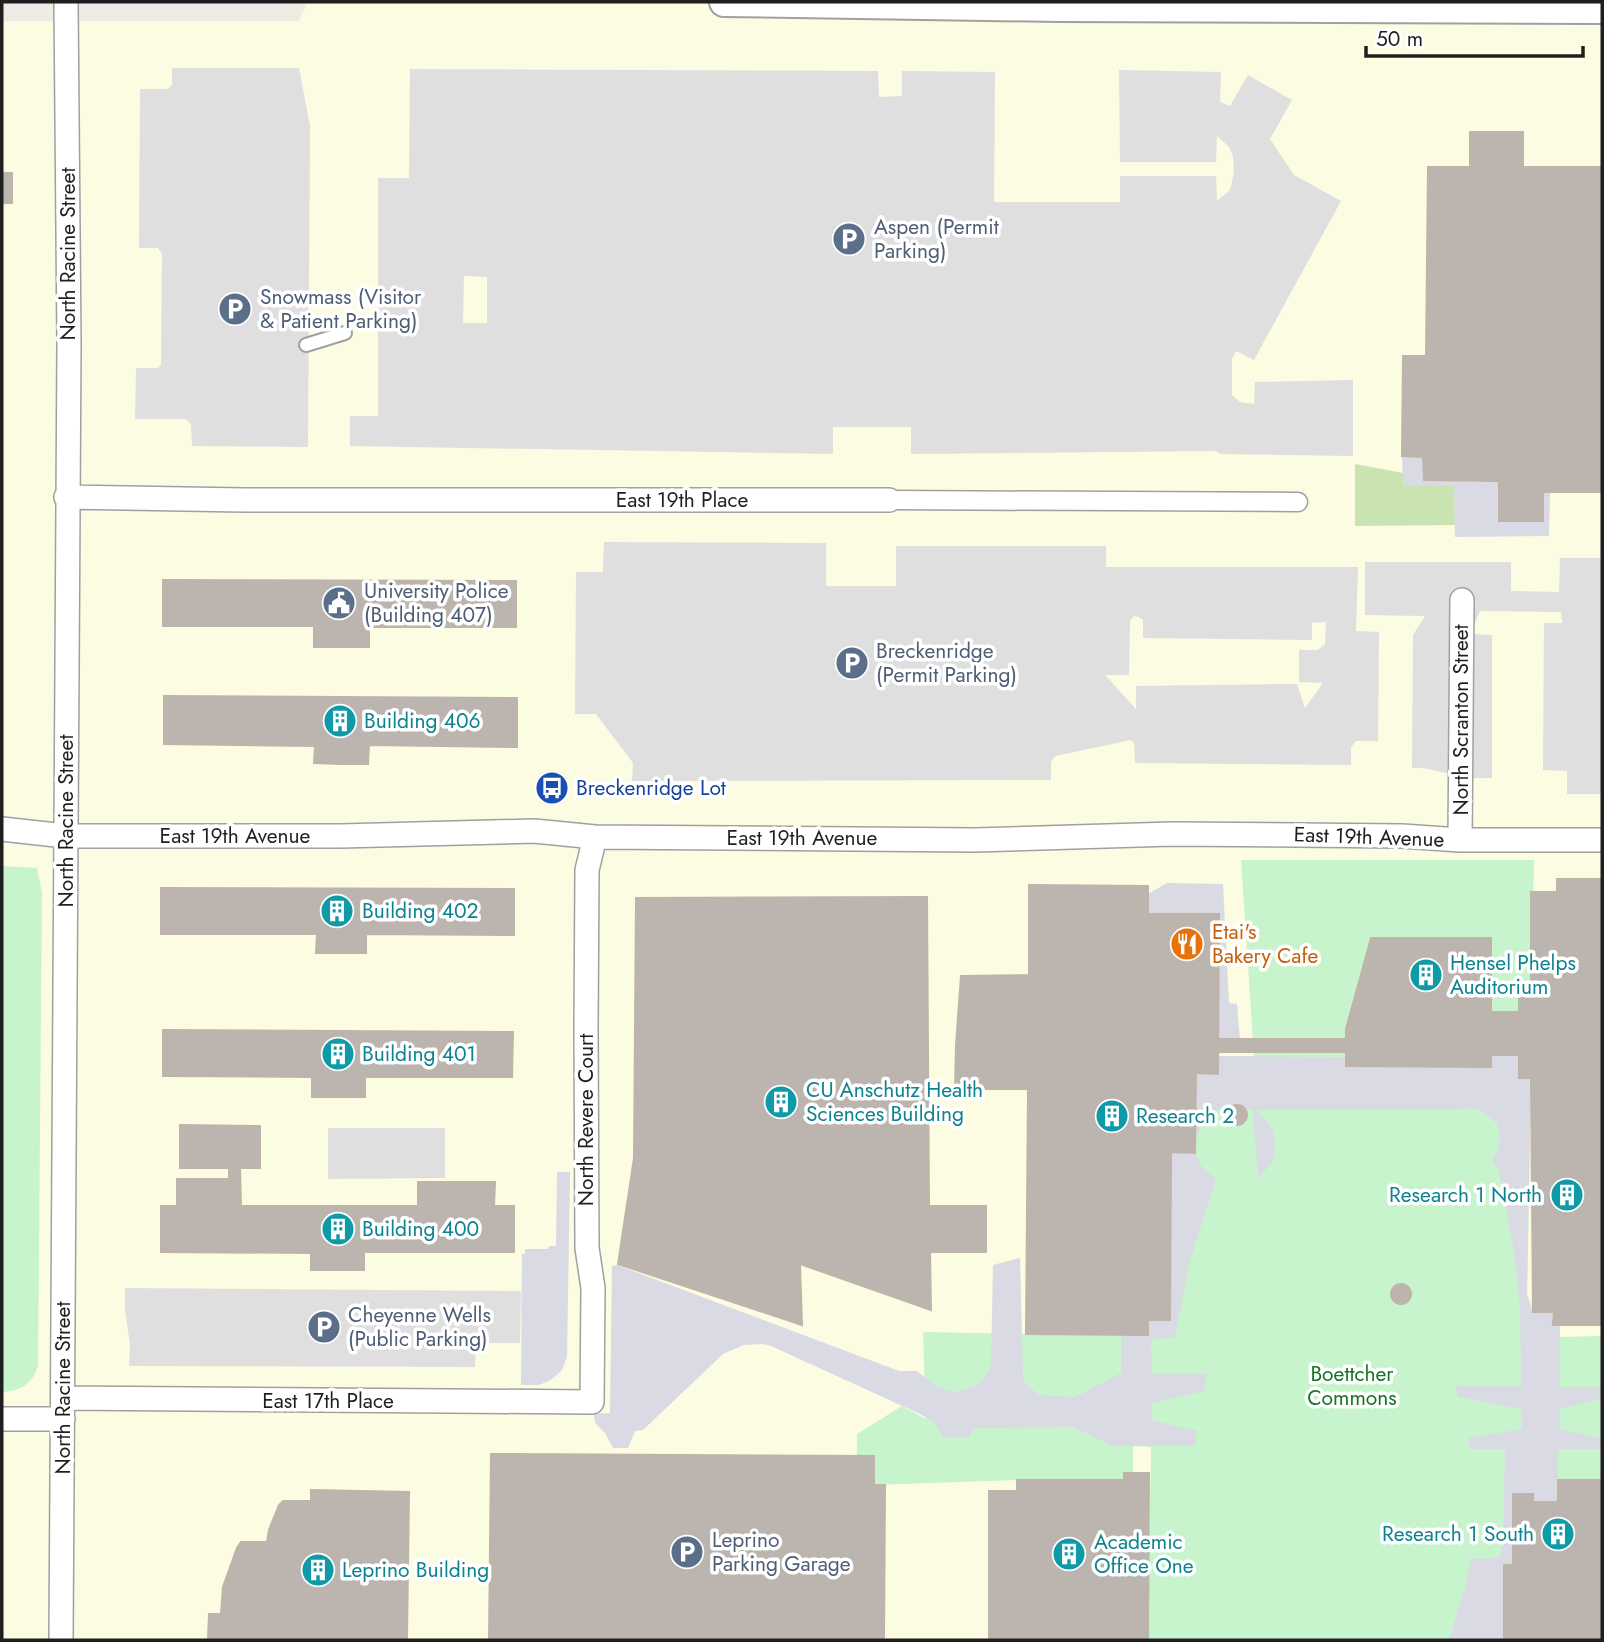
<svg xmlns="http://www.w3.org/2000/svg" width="1604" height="1642" font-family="Jost,sans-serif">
  <rect width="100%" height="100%" fill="#efece6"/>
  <path fill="#fbfce2" d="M 307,2 L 1496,2 L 1602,9 L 1602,1640 L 2,1640 L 2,21 L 299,21 Z"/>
  <path fill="#c9e4b1" d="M 1355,464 L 1403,473 L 1404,486 L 1454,486 L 1455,525 L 1355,526 Z"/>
  <path fill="#c7f4cc" d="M 1241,860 L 1534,860 L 1531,986 L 1519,987 L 1519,1012 L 1346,1066 L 1490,1067 L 1519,1055 L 1519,1078 L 1531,1078 L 1527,1294 L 1533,1312 L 1554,1312 L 1553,1325 L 1560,1325 L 1560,1337 L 1602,1336 L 1602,1480 L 1558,1480 L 1533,1502 L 1532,1494 L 1513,1494 L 1504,1565 L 1504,1640 L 1148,1640 L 1151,1447 L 1133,1446 L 1133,1473 L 1125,1473 L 1124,1480 L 1017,1480 L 874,1485 L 874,1457 L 857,1456 L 857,1434 L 902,1406 L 926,1419 L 923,1332 L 1026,1334 L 1148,1320 L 1170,1320 L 1171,1152 L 1196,1154 L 1196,1073 L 1218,1073 L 1218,1056 L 1254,1056 Z
    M 2,866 L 37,868 L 42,893 L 38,1366 C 32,1384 21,1391 2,1392 Z"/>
  <path fill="#dfdfdf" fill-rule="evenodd" d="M 172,68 L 299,68 L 310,126 L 308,447 L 192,446 L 191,424 L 186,419 L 135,419 L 136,368 L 158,368 L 161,365 L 162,254 L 158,248 L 139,248 L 140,89 L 168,89 L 172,85 Z
    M 410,69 L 878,71 L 879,97 L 902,96 L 902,71 L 995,72 L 994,202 L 1120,202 L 1120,176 L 1216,176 L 1217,201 L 1230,190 L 1234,172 L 1233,156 L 1229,147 L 1217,136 L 1216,162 L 1120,162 L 1119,70 L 1221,72 L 1220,102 L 1230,106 L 1248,75 L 1292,100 L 1270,139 L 1294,175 L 1341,201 L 1254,360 L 1236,351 L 1232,359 L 1232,395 L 1240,402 L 1254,404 L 1255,382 L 1353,380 L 1353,456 L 1221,454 L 1215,451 L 911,454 L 911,427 L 833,427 L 833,454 L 350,446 L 350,416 L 378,416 L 378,178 L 409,178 ZM 464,276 L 487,277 L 487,323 L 463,323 Z
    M 604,542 L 826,543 L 826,586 L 896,586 L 896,546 L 1106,546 L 1106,567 L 1358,567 L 1356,631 L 1379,632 L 1378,741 L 1356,741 L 1351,747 L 1351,765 L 1135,763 L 1134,743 L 1131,740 L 1055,756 L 1051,762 L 1051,780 L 632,781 L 633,763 L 596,714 L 575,714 L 576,572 L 603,572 ZM 1134,616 L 1139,617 L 1143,620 L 1143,638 L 1312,640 L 1312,623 L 1326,622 L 1325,644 L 1318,650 L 1299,650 L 1299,682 L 1323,683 L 1305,708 L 1297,684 L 1136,686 L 1136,709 L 1105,675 L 1129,675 L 1130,621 Z
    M 1560,558 L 1602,558 L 1602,794 L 1567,794 L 1567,771 L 1543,770 L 1544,623 L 1562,623 L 1561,612 L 1480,611 L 1470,634 L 1492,635 L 1492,778 L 1469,778 L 1423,768 L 1412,768 L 1413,635 L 1425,616 L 1365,615 L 1365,562 L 1511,562 L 1511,591 L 1559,592 Z
    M 328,1128 L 445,1128 L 445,1178 L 328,1179 Z
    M 125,1288 L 521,1291 L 520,1343 L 481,1343 L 476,1345 L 475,1367 L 129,1366 L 130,1345 L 125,1310 Z"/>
  <path fill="#dadae4" d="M 1402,456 L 1423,457 L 1424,480 L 1499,481 L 1499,521 L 1542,521 L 1543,492 L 1550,492 L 1549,536 L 1455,537 L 1454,486 L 1403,486 Z
    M 1167,883 L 1223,884 L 1229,1003 L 1237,1004 L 1240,1039 L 1218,1039 L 1219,914 L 1148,914 L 1148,894 Z
    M 1491,1055 L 1519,1055 L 1519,1078 L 1531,1078 L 1527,1294 L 1533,1312 L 1554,1312 L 1553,1325 L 1560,1325 L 1560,1387 L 1602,1387 L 1602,1398 L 1560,1409 L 1560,1429 L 1602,1439 L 1602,1449 L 1558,1449 L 1558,1502 L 1533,1502 L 1532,1494 L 1513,1494 L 1513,1565 L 1504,1565 L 1504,1640 L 1449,1640 L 1463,1595 L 1471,1559 L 1498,1558 L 1501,1553 L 1503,1538 L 1505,1449 L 1470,1449 L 1468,1438 L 1522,1429 L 1522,1409 L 1458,1397 L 1455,1386 L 1521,1386 L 1520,1306 L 1515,1257 L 1502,1187 L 1498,1169 L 1492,1159 L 1498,1149 L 1500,1140 L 1497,1124 L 1483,1111 L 1470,1108 L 1459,1110 L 1256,1110 L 1271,1126 L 1276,1145 L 1272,1162 L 1258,1179 L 1253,1110 L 1245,1110 L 1238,1106 L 1217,1110 L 1202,1124 L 1195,1143 L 1196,1073 L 1218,1073 L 1218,1056 L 1346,1057 L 1347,1066 L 1490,1067 Z
    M 1171,1152 L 1195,1153 L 1201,1166 L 1216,1180 L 1190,1260 L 1175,1337 L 1151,1340 L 1152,1373 L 1207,1374 L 1204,1391 L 1152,1403 L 1151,1420 L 1197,1431 L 1195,1446 L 1113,1446 L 1073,1427 L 976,1428 L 971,1432 L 970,1437 L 943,1437 L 935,1423 L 920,1414 L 771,1346 L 762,1344 L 744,1345 L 723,1354 L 643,1430 L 635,1431 L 628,1448 L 613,1448 L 605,1433 L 595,1423 L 594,1414 L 610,1413 L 612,1266 L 617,1265 L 899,1371 L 917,1371 L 937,1387 L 955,1392 L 976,1386 L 986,1375 L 991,1364 L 993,1265 L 1020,1258 L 1023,1377 L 1026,1385 L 1040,1395 L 1075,1397 L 1121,1373 L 1121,1335 L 1148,1335 L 1148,1320 L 1170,1320 Z
    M 557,1172 L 570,1172 L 567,1357 L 562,1370 L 551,1380 L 539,1385 L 521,1385 L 522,1254 L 525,1254 L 525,1249 L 548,1249 L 549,1246 L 556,1246 Z"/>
  <path fill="#bcb5af" stroke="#bfb3aa" stroke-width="2" d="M 1470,132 L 1523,132 L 1523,167 L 1470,167 Z
    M 1428,167 L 1602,167 L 1602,492 L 1543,492 L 1543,521 L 1499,521 L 1499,481 L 1424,480 L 1423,457 L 1402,456 L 1403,356 L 1426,356 Z
    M 2,173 L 12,173 L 12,203 L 2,203 Z
    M 163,580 L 516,581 L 516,627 L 369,627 L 369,647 L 314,647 L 314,626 L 163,626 Z
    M 164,696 L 517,698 L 517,747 L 369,745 L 368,764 L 341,764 L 314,763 L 315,746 L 164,744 Z
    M 1557,879 L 1602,879 L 1602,1325 L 1553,1325 L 1554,1312 L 1533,1312 L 1531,1078 L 1519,1078 L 1519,986 L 1531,986 L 1531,892 L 1557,892 Z
    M 1029,885 L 1148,886 L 1148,914 L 1219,914 L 1218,1074 L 1196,1073 L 1195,1153 L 1171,1152 L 1170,1320 L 1148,1320 L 1148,1335 L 1026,1334 L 1028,1089 L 955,1089 L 956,1045 L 961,976 L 1029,975 Z
    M 161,888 L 514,889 L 514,935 L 366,934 L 366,953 L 316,953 L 317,934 L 161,934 Z
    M 927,897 L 929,1206 L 986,1206 L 986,1252 L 930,1252 L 931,1310 L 800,1264 L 802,1325 L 618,1264 L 634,1158 L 636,898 Z
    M 1371,938 L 1491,938 L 1491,1067 L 1346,1066 L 1346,1029 Z
    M 1491,1012 L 1519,1012 L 1519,1055 L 1491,1055 Z
    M 163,1030 L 513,1032 L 512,1077 L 365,1077 L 365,1097 L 312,1097 L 312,1077 L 163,1076 Z
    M 1218,1039 L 1346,1039 L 1346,1052 L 1218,1052 Z
    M1227 1115a10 10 0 1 1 20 0a10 10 0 1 1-20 0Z
    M 180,1125 L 260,1126 L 260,1168 L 180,1168 Z
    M 229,1168 L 240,1168 L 241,1206 L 229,1206 Z
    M 177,1179 L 229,1179 L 229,1206 L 177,1206 Z
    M 418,1182 L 495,1182 L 494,1206 L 514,1206 L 514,1252 L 364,1252 L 364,1270 L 311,1270 L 311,1253 L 161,1252 L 161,1206 L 418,1206 Z
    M1391 1294a10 10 0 1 1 20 0a10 10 0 1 1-20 0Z
    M 491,1454 L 874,1456 L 874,1485 L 885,1485 L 884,1640 L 489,1640 Z
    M 1124,1473 L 1149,1473 L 1148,1640 L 989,1640 L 989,1491 L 1017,1491 L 1017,1480 L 1124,1480 Z
    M 1558,1480 L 1602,1480 L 1602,1640 L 1504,1640 L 1504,1565 L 1513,1565 L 1513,1494 L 1533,1494 L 1533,1502 L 1558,1502 Z
    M 311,1490 L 409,1492 L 407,1640 L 208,1640 L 209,1614 L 221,1614 L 223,1587 L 237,1548 L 241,1542 L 267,1542 L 269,1530 L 279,1505 L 283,1501 L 311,1501 Z"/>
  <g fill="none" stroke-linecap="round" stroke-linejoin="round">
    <defs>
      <path id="service" d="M 306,345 L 345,333"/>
      <path id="pedestrian" d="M 889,500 L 1298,502"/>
      <path id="minor" d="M 66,497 L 244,500 L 889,500
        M 2,829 L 65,836 L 341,836 L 534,831 L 595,837 L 975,840 L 1172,834 L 1402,836 L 1460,840 L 1602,840
        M 1460,840 L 1462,600
        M 63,1398 L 592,1402 L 593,1288 L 587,1248 L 586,1029 L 587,870 L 595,837
        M 2,1419 L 63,1419
        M 61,1640 L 69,344 L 66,2"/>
      <path id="tertiary" d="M 724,2 L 1060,7 L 1602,9"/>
    </defs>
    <use href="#service" stroke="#a0a0a0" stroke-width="16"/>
    <use href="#pedestrian" stroke="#a0a0a0" stroke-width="21"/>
    <use href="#minor" stroke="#a0a0a0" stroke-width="26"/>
    <use href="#tertiary" stroke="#a0a0a0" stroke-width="32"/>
    <use href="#service" stroke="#fff" stroke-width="12"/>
    <use href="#pedestrian" stroke="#fff" stroke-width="18"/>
    <use href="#minor" stroke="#fff" stroke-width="23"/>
    <use href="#tertiary" stroke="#fff" stroke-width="28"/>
  </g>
  <defs>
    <symbol id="parking-disc" viewBox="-11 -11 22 22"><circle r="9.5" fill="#5c6f8a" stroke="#fff"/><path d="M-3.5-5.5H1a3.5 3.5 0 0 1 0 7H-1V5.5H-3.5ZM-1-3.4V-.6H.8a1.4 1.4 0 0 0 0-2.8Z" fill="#fff"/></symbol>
    <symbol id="civic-disc" viewBox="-11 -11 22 22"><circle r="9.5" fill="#5c6f8a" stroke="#fff"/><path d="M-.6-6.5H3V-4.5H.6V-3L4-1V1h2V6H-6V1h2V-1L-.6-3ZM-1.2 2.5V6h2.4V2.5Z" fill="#fff"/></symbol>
    <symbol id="building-disc" viewBox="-11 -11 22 22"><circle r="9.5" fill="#0f9aa8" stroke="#fff"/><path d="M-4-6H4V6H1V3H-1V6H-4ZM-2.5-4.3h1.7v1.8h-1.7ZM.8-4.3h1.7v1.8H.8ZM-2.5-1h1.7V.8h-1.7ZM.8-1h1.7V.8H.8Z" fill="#fff"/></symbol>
    <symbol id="bus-disc" viewBox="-11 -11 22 22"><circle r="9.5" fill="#1a4fb4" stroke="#fff"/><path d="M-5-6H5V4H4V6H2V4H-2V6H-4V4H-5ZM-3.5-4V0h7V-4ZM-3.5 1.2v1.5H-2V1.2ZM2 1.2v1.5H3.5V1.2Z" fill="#fff"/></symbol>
    <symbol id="restaurant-disc" viewBox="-11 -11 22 22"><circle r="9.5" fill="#e8710a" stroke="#fff"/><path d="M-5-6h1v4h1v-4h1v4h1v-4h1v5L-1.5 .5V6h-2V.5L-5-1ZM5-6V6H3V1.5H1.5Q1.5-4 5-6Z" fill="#fff"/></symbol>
  </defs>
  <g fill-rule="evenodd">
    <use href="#parking-disc" x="830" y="220" width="38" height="38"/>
    <use href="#parking-disc" x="216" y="290" width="38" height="38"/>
    <use href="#civic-disc" x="320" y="584" width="38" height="38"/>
    <use href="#parking-disc" x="833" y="644" width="38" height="38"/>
    <use href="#building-disc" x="321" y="702" width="38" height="38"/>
    <use href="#bus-disc" x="533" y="769" width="38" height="38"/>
    <use href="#building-disc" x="318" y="892" width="38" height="38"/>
    <use href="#restaurant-disc" x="1168" y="925" width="38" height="38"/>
    <use href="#building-disc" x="1407" y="956" width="38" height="38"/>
    <use href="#building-disc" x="319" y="1035" width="38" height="38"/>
    <use href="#building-disc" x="762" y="1083" width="38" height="38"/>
    <use href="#building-disc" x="1093" y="1097" width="38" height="38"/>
    <use href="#building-disc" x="1548" y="1176" width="38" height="38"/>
    <use href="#building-disc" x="319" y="1210" width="38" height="38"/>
    <use href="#parking-disc" x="305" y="1308" width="38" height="38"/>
    <use href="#building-disc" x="1539" y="1515" width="38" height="38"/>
    <use href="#parking-disc" x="668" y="1533" width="38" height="38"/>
    <use href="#building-disc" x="1050" y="1535" width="38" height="38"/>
    <use href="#building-disc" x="299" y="1551" width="38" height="38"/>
  </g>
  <g text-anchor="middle" stroke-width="7" stroke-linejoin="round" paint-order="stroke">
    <g font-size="21" fill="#4e5e75" stroke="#fff" text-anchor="start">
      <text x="874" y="234">Aspen (Permit<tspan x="874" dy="24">Parking)</tspan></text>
      <text x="260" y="304">Snowmass (Visitor<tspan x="260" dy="24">&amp; Patient Parking)</tspan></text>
      <text x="364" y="598">University Police<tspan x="364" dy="24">(Building 407)</tspan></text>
      <text x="876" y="658">Breckenridge<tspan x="876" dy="24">(Permit Parking)</tspan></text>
      <text x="348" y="1322">Cheyenne Wells<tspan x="348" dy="24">(Public Parking)</tspan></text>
      <text x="712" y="1547">Leprino<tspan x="712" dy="24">Parking Garage</tspan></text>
    </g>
    <g font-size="21" fill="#1f1f1f" stroke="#fff">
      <text transform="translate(68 254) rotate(-90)" y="7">North Racine Street</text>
      <text x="682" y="507">East 19th Place</text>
      <text transform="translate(1461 720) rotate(-90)" y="7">North Scranton Street</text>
      <text transform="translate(66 821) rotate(-90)" y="7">North Racine Street</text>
      <text x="235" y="843">East 19th Avenue</text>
      <text transform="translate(1369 837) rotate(2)" y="7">East 19th Avenue</text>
      <text x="802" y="845">East 19th Avenue</text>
      <text transform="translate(586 1120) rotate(-90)" y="7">North Revere Court</text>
      <text transform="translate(63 1388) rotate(-90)" y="7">North Racine Street</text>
      <text x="328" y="1408">East 17th Place</text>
    </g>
    <g font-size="21" fill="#0d838f" stroke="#fff" text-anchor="start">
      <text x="364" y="728">Building 406</text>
      <text x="362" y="918">Building 402</text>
      <text x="1450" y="970">Hensel Phelps<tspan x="1450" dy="24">Auditorium</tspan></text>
      <text x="362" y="1061">Building 401</text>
      <text x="806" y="1097">CU Anschutz Health<tspan x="806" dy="24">Sciences Building</tspan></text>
      <text x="1136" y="1123">Research 2</text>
      <text x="1542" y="1202" text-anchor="end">Research 1 North</text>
      <text x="362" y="1236">Building 400</text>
      <text x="1534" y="1541" text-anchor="end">Research 1 South</text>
      <text x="1094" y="1549">Academic<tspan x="1094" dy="24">Office One</tspan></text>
      <text x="342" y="1577">Leprino Building</text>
    </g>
    <g font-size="21" fill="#164399" stroke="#fff" text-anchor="start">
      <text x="576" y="795">Breckenridge Lot</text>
    </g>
    <g font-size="21" fill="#c56008" stroke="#fff" text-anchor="start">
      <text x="1212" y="939">Etai's<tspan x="1212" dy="24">Bakery Cafe</tspan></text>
    </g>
    <g font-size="21" fill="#177320" stroke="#fff">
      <text x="1352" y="1381">Boettcher<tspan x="1352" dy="24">Commons</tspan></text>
    </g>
  </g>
  <rect width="1604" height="1642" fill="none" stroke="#1f1f1f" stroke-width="7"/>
  <path d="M1366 46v10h217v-10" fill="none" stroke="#1f1f1f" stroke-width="3.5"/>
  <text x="1376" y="46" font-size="21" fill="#1f1f1f" stroke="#ffffff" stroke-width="5" paint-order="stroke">50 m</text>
</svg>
